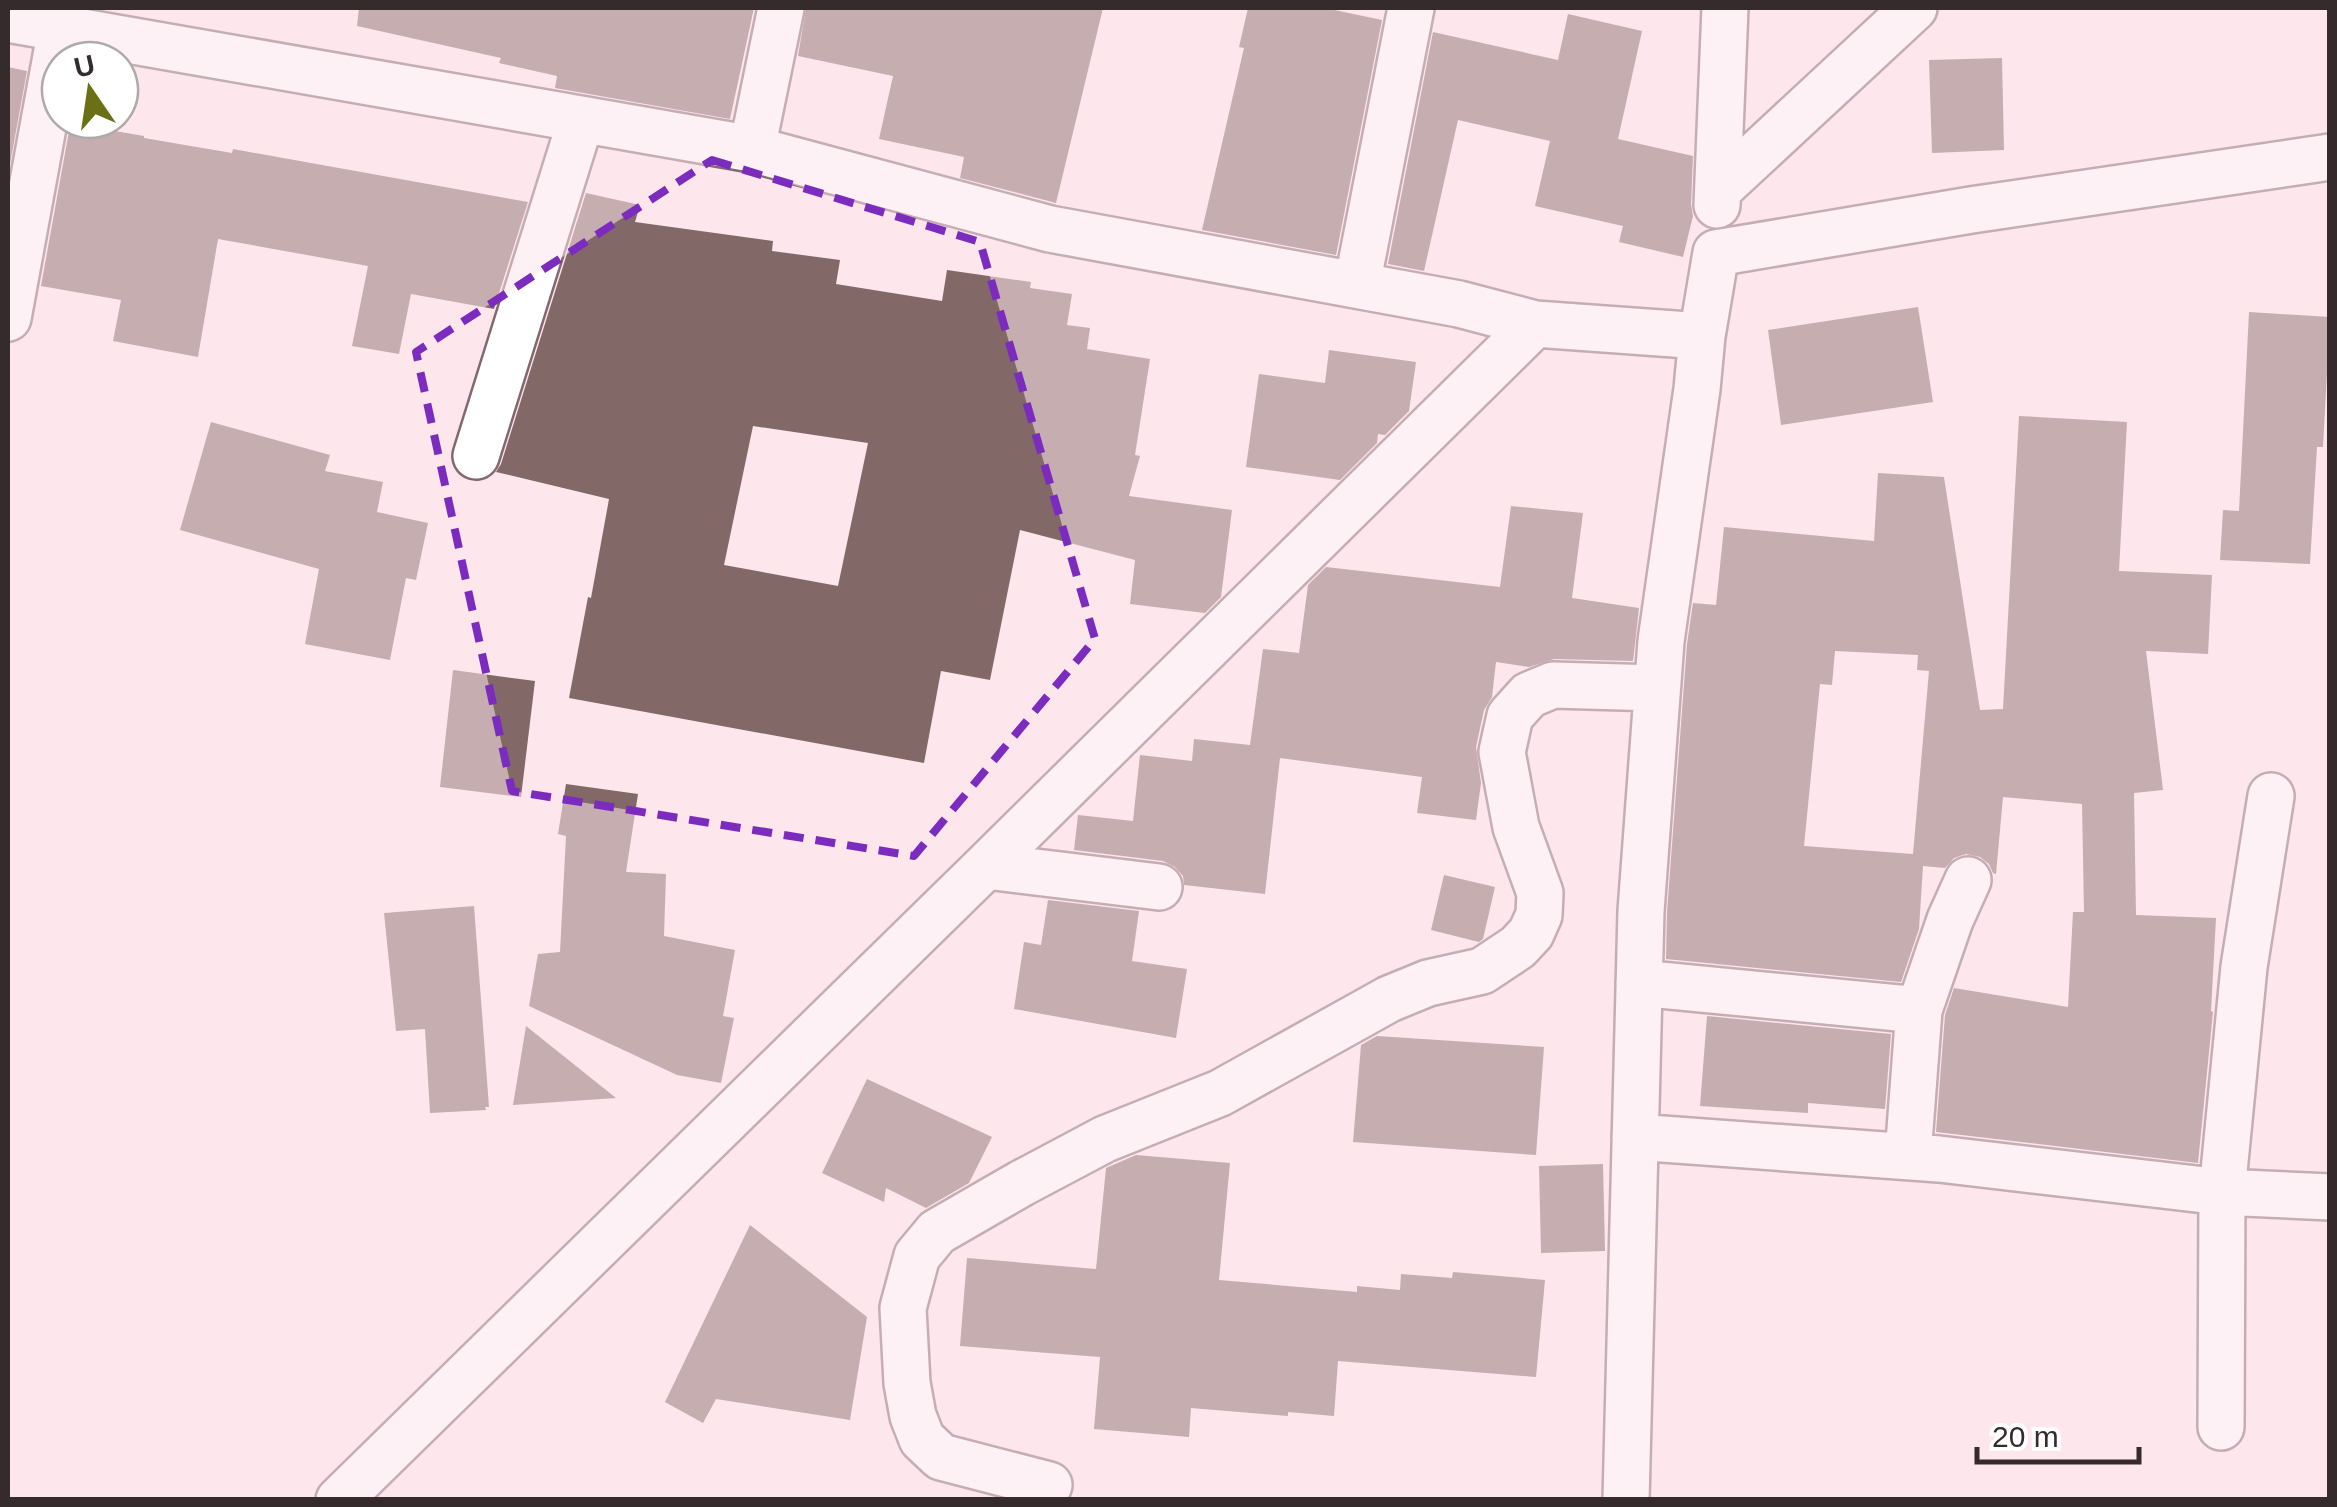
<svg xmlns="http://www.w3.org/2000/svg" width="2337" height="1507" font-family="Arial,sans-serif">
  <rect width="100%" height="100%" fill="#fde6ec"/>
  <path fill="#826967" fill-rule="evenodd" d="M 359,8 L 754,8 L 730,119 L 555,88 L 557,76 L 499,63 L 501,58 L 357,26 Z
    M 806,8 L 1103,8 L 1056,203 L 960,178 L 964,157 L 879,139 L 893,76 L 798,56 Z
    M 1248,8 L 1325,8 L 1382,20 L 1336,255 L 1202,230 L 1244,48 L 1239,47 Z
    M 1568,14 L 1642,31 L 1618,139 L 1693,156 L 1691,204 L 1693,216 L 1683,257 L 1619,242 L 1623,226 L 1535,206 L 1550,141 L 1458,120 L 1424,271 L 1388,264 L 1433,32 L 1558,60 Z
    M 2002,58 L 2004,150 L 1932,153 L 1929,60 Z
    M 8,67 L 27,71 L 8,175 Z
    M 71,120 L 94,120 L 92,127 L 144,136 L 144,138 L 232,153 L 233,149 L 528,202 L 494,309 L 411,294 L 399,354 L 352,346 L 368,266 L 218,239 L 198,357 L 113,341 L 121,300 L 41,286 Z
    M 586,193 L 640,205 L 635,222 L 773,241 L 772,251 L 840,260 L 836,284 L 942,301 L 947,270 L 1031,282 L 1030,288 L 1072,294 L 1067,325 L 1090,328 L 1087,349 L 1150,359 L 1135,455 L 1140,456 L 1129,496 L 1232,510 L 1221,597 L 1205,613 L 1130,604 L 1135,560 L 1020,530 L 990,680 L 941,671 L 924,763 L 569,698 L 588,597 L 591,598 L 609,499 L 496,472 L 501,464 ZM 753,426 L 868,443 L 838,586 L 724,565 Z
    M 1918,307 L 1933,402 L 1781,425 L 1768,330 Z
    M 2249,312 L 2330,317 L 2323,447 L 2317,447 L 2310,564 L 2220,560 L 2223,510 L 2239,511 Z
    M 1329,350 L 1416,362 L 1409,411 L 1385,435 L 1378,434 L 1377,443 L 1340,480 L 1246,467 L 1259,374 L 1325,383 Z
    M 2019,416 L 2127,422 L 2119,571 L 2212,575 L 2208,654 L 2146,651 L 2163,790 L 2134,793 L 2136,915 L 2216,918 L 2211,1011 L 2213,1012 L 2198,1163 L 1936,1132 L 1945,1015 L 1954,988 L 2068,1007 L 2073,912 L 2084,912 L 2082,804 L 2003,797 L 1996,874 L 1993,873 L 1989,864 L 1980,857 L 1966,854 L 1954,858 L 1945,868 L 1923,866 L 1919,929 L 1901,982 L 1666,959 L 1667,912 L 1687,644 L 1693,603 L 1716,605 L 1724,527 L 1874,541 L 1878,473 L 1944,477 L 1980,710 L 2003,709 ZM 1835,651 L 1918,655 L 1917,670 L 1929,671 L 1913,854 L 1804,846 L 1820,684 L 1832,685 Z
    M 211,422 L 330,455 L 325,471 L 383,482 L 377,512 L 428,523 L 416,580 L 406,578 L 390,660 L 305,644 L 319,569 L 180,530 Z
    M 1511,506 L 1583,513 L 1572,598 L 1639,608 L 1633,661 L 1554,659 L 1529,667 L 1496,662 L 1492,697 L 1484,710 L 1476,747 L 1481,783 L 1476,820 L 1417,813 L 1422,777 L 1280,758 L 1265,894 L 1184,885 L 1183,876 L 1175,867 L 1163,861 L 1074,850 L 1078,815 L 1133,821 L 1140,755 L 1192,761 L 1194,739 L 1250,745 L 1263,649 L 1299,653 L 1308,585 L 1326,567 L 1500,587 Z
    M 453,670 L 535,681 L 521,797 L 440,787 Z
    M 566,784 L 638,794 L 626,872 L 666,874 L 664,936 L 735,950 L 723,1016 L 734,1018 L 721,1083 L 677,1075 L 529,1006 L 538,954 L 560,952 L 566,836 L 558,834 Z
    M 1444,875 L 1495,887 L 1483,939 L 1479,942 L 1431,930 Z
    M 1048,900 L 1139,911 L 1132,961 L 1187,969 L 1176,1038 L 1014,1009 L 1024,942 L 1041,945 Z
    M 474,906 L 489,1107 L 485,1107 L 486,1110 L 430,1113 L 425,1029 L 396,1031 L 384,913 Z
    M 1707,1016 L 1891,1034 L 1885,1109 L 1808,1103 L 1808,1113 L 1700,1106 Z
    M 526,1026 L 616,1098 L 513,1105 Z
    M 1377,1036 L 1544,1047 L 1536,1155 L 1353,1142 L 1361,1045 Z
    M 867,1079 L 992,1137 L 969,1183 L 926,1208 L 886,1188 L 884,1202 L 822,1173 Z
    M 1136,1155 L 1230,1163 L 1219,1280 L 1357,1292 L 1357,1286 L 1400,1290 L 1401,1274 L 1452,1278 L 1453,1272 L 1545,1280 L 1536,1377 L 1338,1361 L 1334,1416 L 1288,1412 L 1288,1416 L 1191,1408 L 1189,1437 L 1094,1429 L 1100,1357 L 960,1346 L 967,1258 L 1096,1269 L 1106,1168 Z
    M 1603,1164 L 1605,1251 L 1541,1253 L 1539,1166 Z
    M 750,1225 L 867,1317 L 850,1420 L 716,1399 L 703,1423 L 665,1402 Z"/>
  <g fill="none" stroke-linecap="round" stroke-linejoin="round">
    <defs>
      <path id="street" d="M 8,19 L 752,149 L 1050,229 L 1459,304 L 1535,324 L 1702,336 L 1716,253 L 1971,210 L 2330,157
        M 752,149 L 781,8
        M 1718,190 L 1914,8
        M 1717,205 L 1725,8
        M 1357,285 L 1411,8
        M 8,318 L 61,29
        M 476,456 L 581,120
        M 986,866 L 1159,887
        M 1639,983 L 1919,1010
        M 1635,1137 L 1939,1159 L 2222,1192 L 2330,1197
        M 1908,1156 L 1919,1010 L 1950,920 L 1968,880
        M 2221,1427 L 2222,1192 L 2244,967 L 2271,796
        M 1049,1485 L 941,1457 L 922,1439 L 913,1416 L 907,1383 L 903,1308 L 917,1256 L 937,1232 L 1022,1183 L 1105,1139 L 1220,1093 L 1389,999 L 1428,983 L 1482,971 L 1518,947 L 1531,933 L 1539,915 L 1540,893 L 1516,827 L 1502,752 L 1510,716 L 1529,695 L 1553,685 L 1657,688
        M 339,1500 L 986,866 L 1535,324
        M 1626,1500 L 1641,911 L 1661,641 L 1697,389 L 1702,336"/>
    </defs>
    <use href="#street" stroke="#82696f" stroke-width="50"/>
    <use href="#street" stroke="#fff" stroke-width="45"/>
  </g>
  <path d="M0 0H2337V1507H0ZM 712,160 L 980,242 L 1095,639 L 914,856 L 512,791 L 416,352 Z" fill="#fde6ec" fill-opacity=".55" fill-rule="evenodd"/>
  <path fill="none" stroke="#7b2cbf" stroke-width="8" stroke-dasharray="20 12" stroke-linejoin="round" d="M 712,160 L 980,242 L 1095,639 L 914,856 L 512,791 L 416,352 Z"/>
  <rect width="2337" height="1507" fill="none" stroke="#352b2d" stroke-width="20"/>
  <g transform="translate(90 90) rotate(347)"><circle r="48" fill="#ffffff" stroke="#aeaaab" stroke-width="2.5"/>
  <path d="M0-8L18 38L0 25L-18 38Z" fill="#6a7016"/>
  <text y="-15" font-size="28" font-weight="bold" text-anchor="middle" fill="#352b2d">U</text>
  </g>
  <path d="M1977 1447v15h162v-15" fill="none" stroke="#352b2d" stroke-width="5"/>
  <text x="1992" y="1447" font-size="30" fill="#352b2d" stroke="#ffffff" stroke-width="8" paint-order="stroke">20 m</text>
</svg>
